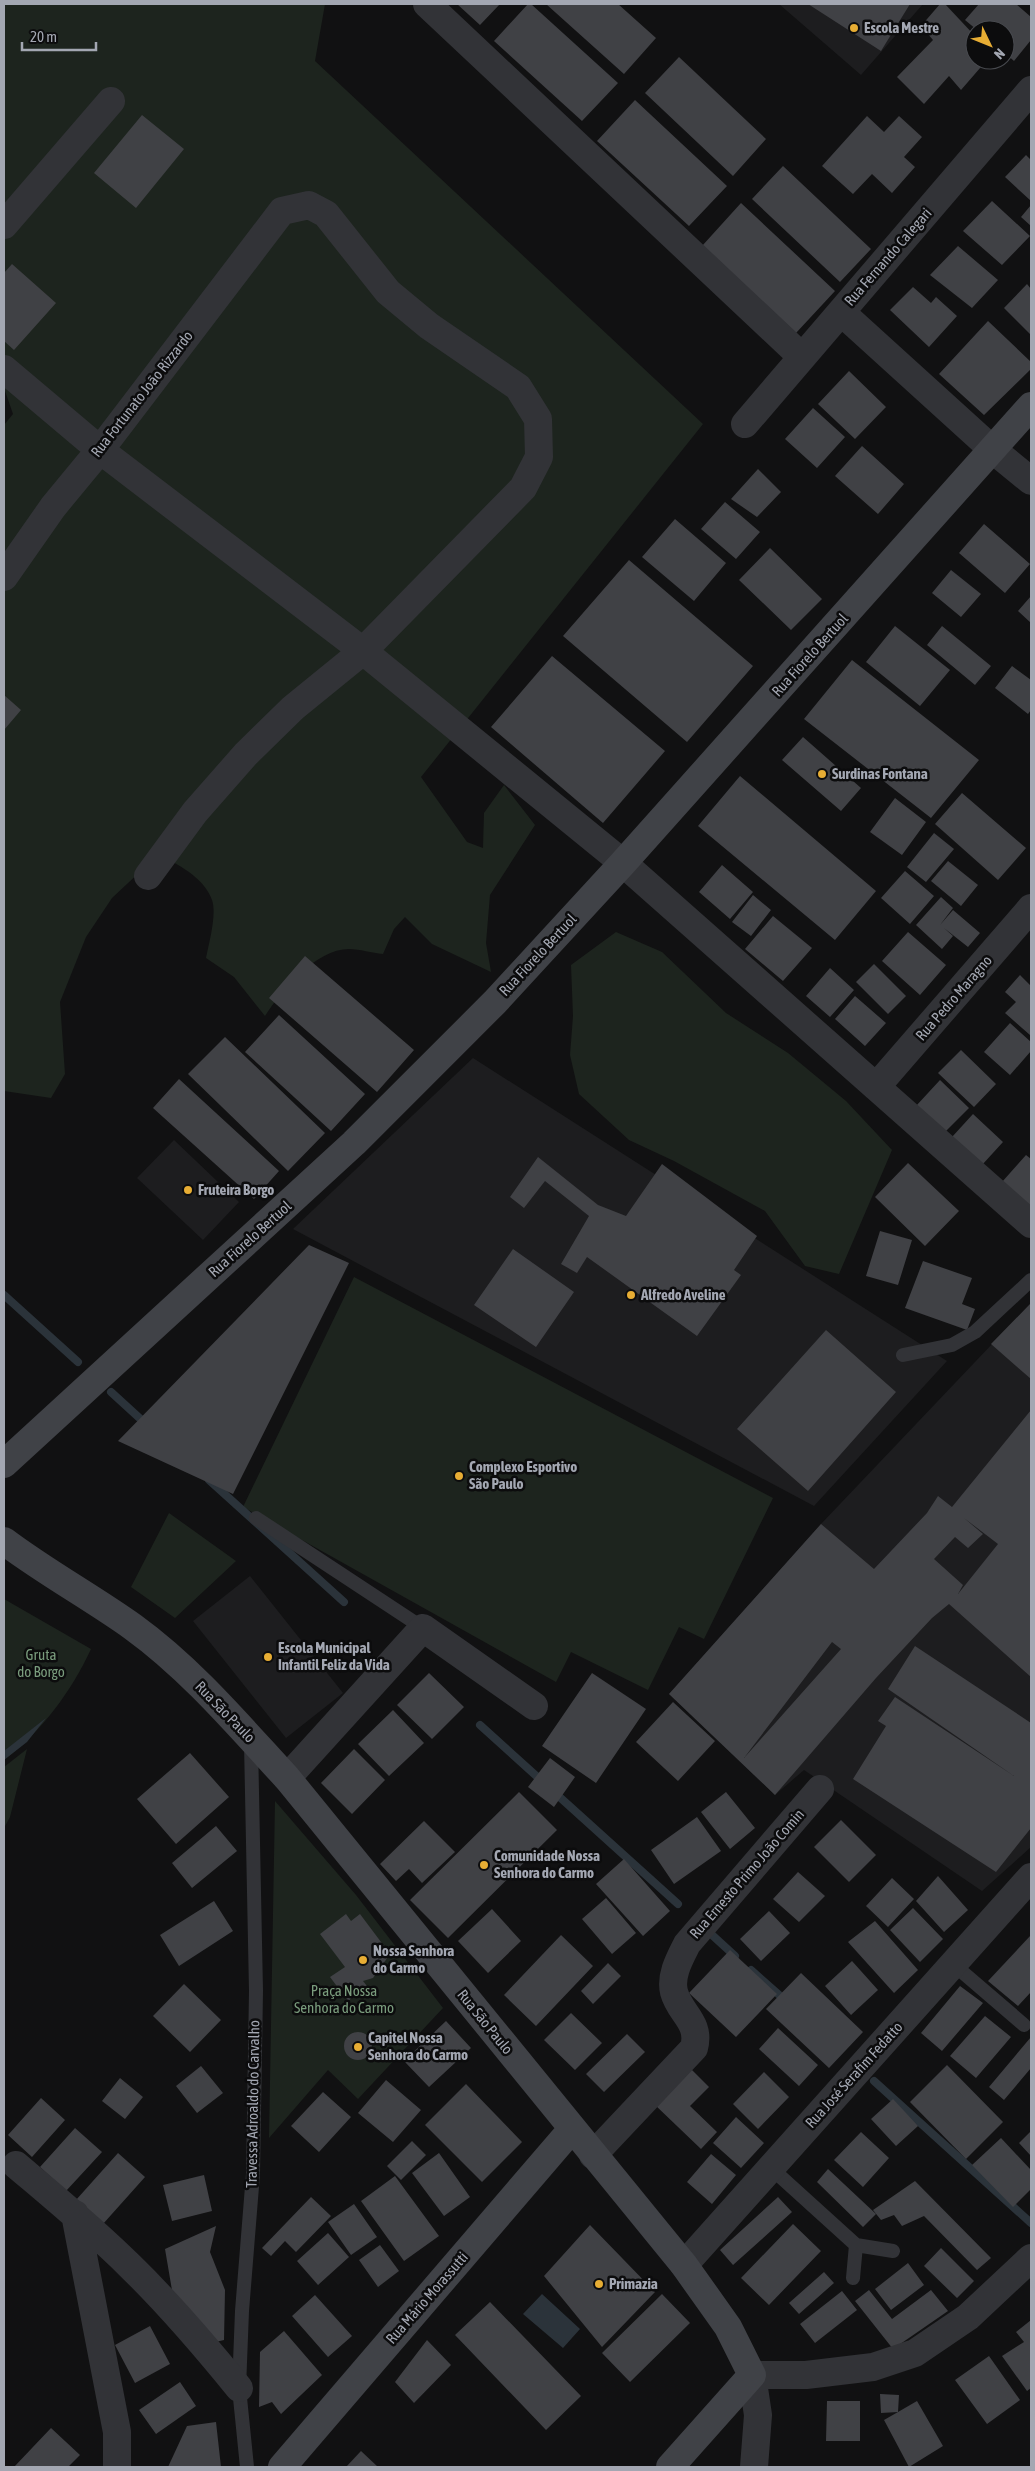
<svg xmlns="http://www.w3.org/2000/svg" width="1035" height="2471" font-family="'Asap Condensed',sans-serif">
  <rect width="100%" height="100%" fill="#111112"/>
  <path fill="#1d1d1f" d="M 779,4 L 923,4 L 861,75 Z
    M 473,1058 L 947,1361 L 814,1506 L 293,1229 Z
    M 174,1140 L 239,1202 L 203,1240 L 137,1178 Z
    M 1031,1303 L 1031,1847 L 982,1891 L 804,1770 L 775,1795 L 669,1694 L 821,1524 Z
    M 250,1576 L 343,1693 L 286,1738 L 193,1621 Z"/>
  <path fill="#1d241e" d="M 4,4 L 325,4 L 315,61 L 703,424 L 421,777 L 467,842 L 483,848 L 484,813 L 504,785 L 535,825 L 490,895 L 486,943 L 491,972 L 432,944 L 405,917 L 394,929 L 383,954 C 372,953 360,949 349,949 C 316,949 281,991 265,1016 L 234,977 L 206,958 C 209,943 217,914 212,900 C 206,882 186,869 171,861 L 143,869 L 112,898 L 86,937 L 60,1002 L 65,1074 L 51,1098 L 4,1091 L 4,425 L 13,414 L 4,388 Z
    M 616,932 L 662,952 L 726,1013 L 788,1053 L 846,1101 L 892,1150 L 839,1274 L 805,1266 L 765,1211 L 674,1161 L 629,1140 L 579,1094 L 570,1055 L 573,1016 L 571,965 Z
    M 354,1277 L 773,1498 L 704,1639 L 679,1627 L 648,1690 L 571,1652 L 556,1682 L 243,1507 Z
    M 169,1513 L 236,1561 L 175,1618 L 131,1587 Z
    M 4,1599 L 91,1649 C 71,1692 42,1731 4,1760 Z
    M 27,1749 L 10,1817 L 4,1828 L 4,1767 Z
    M 275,1801 L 356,1895 L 443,2008 L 358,2099 L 328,2070 L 269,2138 Z"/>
  <path fill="#2b333a" d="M 46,1718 L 27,1742 L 4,1760 L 4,1751 Z
    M 542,2294 L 580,2329 L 563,2348 L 523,2314 Z"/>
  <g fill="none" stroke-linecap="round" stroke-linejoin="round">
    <path stroke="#2b333a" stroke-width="8" d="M 4,1295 L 78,1362
      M 111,1392 L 146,1424
      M 209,1480 L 344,1602
      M 480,1725 L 543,1782
      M 554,1792 L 678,1904
      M 711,1934 L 735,1956
      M 751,1970 L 786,2001
      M 874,2081 L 1031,2223"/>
  </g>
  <path fill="#404145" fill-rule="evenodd" d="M 457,4 L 500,4 L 480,25 Z
    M 528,4 L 531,4 L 618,83 L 582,121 L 494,41 Z
    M 546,4 L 618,4 L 656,38 L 624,74 Z
    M 808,4 L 910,4 L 881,51 Z
    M 940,4 L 945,4 L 975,36 L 975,60 L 987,60 L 961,90 L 949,76 L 924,104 L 897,77 L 933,40 L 921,26 Z
    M 979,4 L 1016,4 L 1031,17 L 1031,40 L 1014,61 L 1005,53 L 1005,30 L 977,30 L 965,20 Z
    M 679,57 L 766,139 L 733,176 L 645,93 Z
    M 635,100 L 727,186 L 689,226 L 597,141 Z
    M 142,115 L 184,149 L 136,208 L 94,173 Z
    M 867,116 L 884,132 L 899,116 L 922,137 L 904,157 L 915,167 L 892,193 L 872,174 L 853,194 L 822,166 Z
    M 1026,155 L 1031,160 L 1031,201 L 1005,177 Z
    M 783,166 L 871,249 L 840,282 L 752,199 Z
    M 992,201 L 1030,236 L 1002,265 L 963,231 Z
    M 741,203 L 835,291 L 796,333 L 702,246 Z
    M 1031,205 L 1031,226 L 1021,217 Z
    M 958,246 L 998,280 L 972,308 L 930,275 Z
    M 12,264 L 56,303 L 14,350 L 4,341 L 4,273 Z
    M 1027,284 L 1031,289 L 1031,335 L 1004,308 Z
    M 913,287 L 931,303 L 936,297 L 957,316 L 929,347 L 890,310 Z
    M 988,321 L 1031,362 L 1031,369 L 984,415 L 939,374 Z
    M 849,371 L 886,407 L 855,439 L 818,404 Z
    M 813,408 L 845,437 L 817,468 L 785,439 Z
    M 862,446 L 904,484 L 878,514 L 835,476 Z
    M 758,469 L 781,492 L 757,517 L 731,499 Z
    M 725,502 L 760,532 L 736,559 L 701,529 Z
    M 675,519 L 726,563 L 694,601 L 642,557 Z
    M 984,524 L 1030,564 L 1005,593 L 959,553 Z
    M 770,548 L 822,599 L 791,630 L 739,580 Z
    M 629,560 L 753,666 L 687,742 L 563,636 Z
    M 951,570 L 981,594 L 961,617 L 932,593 Z
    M 1031,596 L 1031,623 L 1018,611 Z
    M 895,626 L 950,670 L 920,706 L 866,662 Z
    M 942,626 L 991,666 L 975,685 L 927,645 Z
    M 552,656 L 665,751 L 603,823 L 491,727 Z
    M 852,660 L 979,760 L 931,818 L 804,719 Z
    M 1012,666 L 1031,680 L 1031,710 L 1028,714 L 995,688 Z
    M 4,695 L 21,710 L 4,730 Z
    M 803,737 L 861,788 L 841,811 L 782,760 Z
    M 740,776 L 876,891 L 835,940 L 698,826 Z
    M 962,793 L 1026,848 L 998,880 L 935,824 Z
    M 895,798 L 926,822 L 902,855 L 870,832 Z
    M 934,833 L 954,849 L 926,882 L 907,867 Z
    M 948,861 L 978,885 L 961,906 L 931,881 Z
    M 722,865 L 753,892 L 730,919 L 699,892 Z
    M 905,871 L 934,896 L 910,924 L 881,898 Z
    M 753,895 L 771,910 L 751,936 L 732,922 Z
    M 941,897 L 953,908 L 940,925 L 953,910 L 980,933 L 968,947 L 944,928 L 953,936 L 942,949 L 916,925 Z
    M 773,916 L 812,948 L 783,981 L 745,949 Z
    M 908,932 L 946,965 L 920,995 L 882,961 Z
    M 305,956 L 414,1050 L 377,1092 L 269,998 Z
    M 874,964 L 906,996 L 888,1014 L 856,982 Z
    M 830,968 L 854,990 L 830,1017 L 806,996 Z
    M 1020,975 L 1031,986 L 1030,1035 L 1005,1013 L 1016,1002 L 1005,992 Z
    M 855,996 L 886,1023 L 865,1046 L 835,1019 Z
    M 279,1015 L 365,1094 L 331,1131 L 245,1052 Z
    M 1010,1023 L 1031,1042 L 1031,1051 L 1010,1075 L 984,1052 Z
    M 225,1037 L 325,1133 L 288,1171 L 188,1074 Z
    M 961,1050 L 996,1084 L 974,1107 L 938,1073 Z
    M 179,1079 L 279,1171 L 254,1199 L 153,1108 Z
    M 940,1080 L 969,1108 L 944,1133 L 916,1106 Z
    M 973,1114 L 1003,1142 L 982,1165 L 952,1137 Z
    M 1026,1155 L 1031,1159 L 1031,1208 L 1002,1182 Z
    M 538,1157 L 598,1205 L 626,1216 L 662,1164 L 757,1236 L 734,1270 L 741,1275 L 697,1336 L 587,1257 L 577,1273 L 561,1264 L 589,1216 L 545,1181 L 524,1208 L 510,1197 Z
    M 908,1163 L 959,1211 L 925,1246 L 875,1197 Z
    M 880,1231 L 912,1240 L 898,1285 L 866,1276 Z
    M 309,1245 L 349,1263 L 233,1494 L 118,1441 Z
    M 513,1249 L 574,1292 L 536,1347 L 474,1305 Z
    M 923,1261 L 972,1278 L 962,1304 L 975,1309 L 967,1330 L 905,1308 Z
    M 1031,1303 L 1031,1379 L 991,1344 Z
    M 826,1330 L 896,1392 L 808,1491 L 737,1429 Z
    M 1031,1410 L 1031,1677 L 949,1604 L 932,1618 L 876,1678 L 775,1795 L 669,1694 L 821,1524 L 874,1569 L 927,1513 L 938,1496 L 952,1507 ZM 964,1518 L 998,1544 L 958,1594 L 963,1585 L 934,1559 L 955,1537 L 968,1548 L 983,1534 ZM 832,1642 L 841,1649 L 744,1758 Z
    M 915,1646 L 1031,1723 L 1031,1828 L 996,1872 L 853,1779 L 886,1726 L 878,1721 L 895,1697 L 1014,1776 L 888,1689 Z
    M 429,1673 L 464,1707 L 432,1739 L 397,1705 Z
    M 592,1673 L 646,1709 L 596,1783 L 542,1746 Z
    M 673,1702 L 715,1741 L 678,1781 L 636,1742 Z
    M 393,1710 L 424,1743 L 389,1776 L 358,1744 Z
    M 354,1749 L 385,1780 L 352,1814 L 321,1783 Z
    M 190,1753 L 229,1797 L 176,1844 L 137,1799 Z
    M 550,1758 L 575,1777 L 554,1807 L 528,1787 Z
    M 519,1792 L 557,1830 L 448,1938 L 410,1900 Z
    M 726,1792 L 755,1828 L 730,1849 L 701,1812 Z
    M 697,1817 L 721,1851 L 674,1884 L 651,1850 Z
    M 841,1820 L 876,1855 L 849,1882 L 814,1847 Z
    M 424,1821 L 455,1852 L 422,1883 L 409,1869 L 396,1881 L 380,1864 Z
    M 216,1826 L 237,1851 L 192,1888 L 172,1863 Z
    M 624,1859 L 670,1911 L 643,1936 L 596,1884 Z
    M 798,1872 L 825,1896 L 799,1922 L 773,1899 Z
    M 938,1876 L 968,1910 L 944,1932 L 916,1901 Z
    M 892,1878 L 914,1899 L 888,1927 L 866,1906 Z
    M 606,1898 L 636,1933 L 612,1954 L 582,1919 Z
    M 214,1901 L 233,1931 L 179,1966 L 160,1935 Z
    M 913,1908 L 943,1939 L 920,1962 L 890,1930 Z
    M 492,1909 L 521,1941 L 488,1973 L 458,1941 Z
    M 769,1911 L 790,1933 L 761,1961 L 740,1939 Z
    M 346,1914 L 351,1921 L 360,1914 L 390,1954 L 373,1978 L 363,1981 L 367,1986 L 348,2001 L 330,1977 L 345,1967 L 320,1934 Z
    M 875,1921 L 918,1970 L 894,1993 L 848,1942 Z
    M 561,1935 L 593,1966 L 536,2026 L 504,1995 Z
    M 1031,1935 L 1031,1992 L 1018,2006 L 988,1981 Z
    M 730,1950 L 777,1994 L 736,2037 L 689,1993 Z
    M 852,1961 L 878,1990 L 851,2015 L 825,1986 Z
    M 608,1963 L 621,1976 L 593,2004 L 581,1991 Z
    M 801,1973 L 863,2032 L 829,2068 L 766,2009 Z
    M 184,1984 L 221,2020 L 190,2052 L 153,2016 Z
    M 960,1986 L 983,2003 L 942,2051 L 921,2033 Z
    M 571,2013 L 602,2043 L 575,2070 L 544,2040 Z
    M 985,2016 L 1011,2037 L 976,2078 L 950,2056 Z
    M 446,2021 L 471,2048 L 429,2087 L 404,2061 Z
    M 778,2028 L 818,2065 L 799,2086 L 759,2049 Z
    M344 2046a14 14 0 1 1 28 0a14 14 0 1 1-28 0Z
    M 627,2034 L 645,2052 L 604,2092 L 586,2074 Z
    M 1031,2037 L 1031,2068 L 1004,2100 L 989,2087 Z
    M 947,2065 L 1003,2122 L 966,2159 L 910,2102 Z
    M 201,2066 L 223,2093 L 197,2113 L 176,2086 Z
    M 690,2068 L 709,2087 L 690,2106 L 717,2132 L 701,2149 L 654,2104 Z
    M 764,2072 L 789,2097 L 758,2129 L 733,2104 Z
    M 120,2078 L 143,2097 L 125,2119 L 102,2101 Z
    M 386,2080 L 421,2110 L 393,2142 L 358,2113 Z
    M 466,2084 L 522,2142 L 482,2182 L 425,2125 Z
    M 323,2092 L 351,2117 L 319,2152 L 291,2126 Z
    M 41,2098 L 65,2120 L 32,2157 L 8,2135 Z
    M 893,2099 L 918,2126 L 896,2146 L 871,2119 Z
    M 736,2117 L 764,2143 L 741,2168 L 713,2143 Z
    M 75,2128 L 102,2152 L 66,2191 L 40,2167 Z
    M 1031,2131 L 1031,2156 L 1019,2143 Z
    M 861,2132 L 889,2158 L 863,2187 L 834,2160 Z
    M 1001,2138 L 1031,2170 L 1031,2189 L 1013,2207 L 972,2165 Z
    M 412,2141 L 426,2155 L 401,2180 L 387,2166 Z
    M 118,2153 L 145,2177 L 103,2224 L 76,2200 Z
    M 439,2153 L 470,2197 L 444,2216 L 412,2173 Z
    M 711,2154 L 736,2175 L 712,2204 L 687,2182 Z
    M 828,2169 L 876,2214 L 863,2227 L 817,2182 Z
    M 204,2175 L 212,2211 L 172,2221 L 163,2185 Z
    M 395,2176 L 439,2236 L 404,2261 L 361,2201 Z
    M 915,2181 L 991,2258 L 977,2270 L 924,2216 L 902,2226 L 894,2215 L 881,2220 L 873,2210 Z
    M 311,2197 L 331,2216 L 296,2252 L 285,2241 L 271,2256 L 262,2248 Z
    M 778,2197 L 792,2212 L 733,2265 L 720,2250 Z
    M 354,2204 L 377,2237 L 351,2255 L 328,2222 Z
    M 793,2224 L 821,2251 L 769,2305 L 741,2278 Z
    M 590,2225 L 655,2292 L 602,2347 L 544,2276 Z
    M 216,2226 L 210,2252 L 225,2290 L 224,2340 L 207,2344 L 173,2296 L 165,2249 Z
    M 328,2233 L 349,2257 L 318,2285 L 297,2261 Z
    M 380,2245 L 399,2271 L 378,2287 L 359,2260 Z
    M 941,2248 L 974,2281 L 957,2298 L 924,2266 Z
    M 908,2263 L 924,2285 L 891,2310 L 875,2289 Z
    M 824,2272 L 834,2283 L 799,2314 L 789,2303 Z
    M 869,2290 L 892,2319 L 931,2290 L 948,2311 L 893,2349 L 855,2301 Z
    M 842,2291 L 857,2310 L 815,2343 L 800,2324 Z
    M 662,2294 L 690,2323 L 630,2382 L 602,2353 Z
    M 315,2295 L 352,2336 L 328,2357 L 292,2316 Z
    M 490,2302 L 581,2396 L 546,2430 L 455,2335 Z
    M 1031,2320 L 1031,2388 L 1027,2391 L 1002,2356 L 1024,2342 L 1016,2332 Z
    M 150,2326 L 170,2364 L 135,2383 L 115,2345 Z
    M 284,2331 L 322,2375 L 281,2414 L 272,2402 L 259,2407 L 260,2352 Z
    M 427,2340 L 451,2365 L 414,2403 L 395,2382 Z
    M 989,2356 L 1020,2400 L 987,2424 L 955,2380 Z
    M 180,2382 L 196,2406 L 156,2434 L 139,2410 Z
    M 880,2394 L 899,2395 L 898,2412 L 917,2401 L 943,2446 L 909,2467 L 884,2420 L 898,2412 L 881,2413 Z
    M 827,2401 L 860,2401 L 860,2441 L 826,2441 Z
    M 216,2422 L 221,2467 L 168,2467 L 187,2426 Z
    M 51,2428 L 80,2455 L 68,2467 L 14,2467 Z
    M 361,2451 L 378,2467 L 346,2467 Z"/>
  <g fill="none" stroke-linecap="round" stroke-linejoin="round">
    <path stroke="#323337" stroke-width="14" d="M 903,1355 L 952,1345 L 975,1332 L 1031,1280
      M 256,1518 L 423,1628
      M 953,1964 L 1024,2025
      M 771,2168 L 856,2245 L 853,2278
      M 856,2245 L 893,2251
      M 247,2467 L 239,2388 L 242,2311 L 253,2174 L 256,1991 L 251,1743"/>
    <path stroke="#323337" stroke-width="28" d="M 427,4 L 802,357
      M 4,225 L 111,101
      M 841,312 L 993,450 L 1031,481
      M 4,369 L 100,450 L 363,651 L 623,863 L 1031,1224
      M 745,424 L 1031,90
      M 4,577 L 53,507 L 100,450 L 282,211 L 309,205 L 326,214 L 388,292 L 429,326 L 518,387 L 538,419 L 539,457 L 523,488 L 363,651 L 293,708 L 246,754 L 195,812 L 148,876
      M 876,1087 L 1031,908
      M 287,1778 L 423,1628 L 534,1706
      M 593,2155 L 694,2048 C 701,2022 680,2014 674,1992 C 670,1975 680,1958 687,1944 L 820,1789
      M 16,2165 C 55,2198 94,2230 130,2266 C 169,2304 205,2346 239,2388
      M 75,2214 L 117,2432 L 117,2467
      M 684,2265 L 1031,1877
      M 754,2467 L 758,2415 L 752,2375 L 806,2375 L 873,2367 L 915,2353 L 968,2317 L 1031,2258"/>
    <path stroke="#404247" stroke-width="28" d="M 4,1464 L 354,1143 L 495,1002 L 623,863 L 1031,406
      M 4,1541 C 45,1572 91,1597 133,1627 C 191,1669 239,1726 287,1778 L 684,2265 L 728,2327 L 752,2375 L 670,2467
      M 282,2467 L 572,2129"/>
  </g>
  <g fill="#e7ad34" stroke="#0c0c0d" stroke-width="2">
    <circle cx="854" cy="28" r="5"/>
    <circle cx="822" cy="774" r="5"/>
    <circle cx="188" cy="1190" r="5"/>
    <circle cx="631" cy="1295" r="5"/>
    <circle cx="459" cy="1476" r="5"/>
    <circle cx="268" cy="1657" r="5"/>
    <circle cx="484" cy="1865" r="5"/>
    <circle cx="363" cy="1960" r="5"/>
    <circle cx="358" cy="2047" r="5"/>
    <circle cx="599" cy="2284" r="5"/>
  </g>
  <g text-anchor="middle" stroke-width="5" stroke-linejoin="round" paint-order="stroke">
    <g font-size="15" font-weight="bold" fill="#a3a7b2" stroke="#0c0c0d" text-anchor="start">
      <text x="864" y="33">Escola Mestre</text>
      <text x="832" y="779">Surdinas Fontana</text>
      <text x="198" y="1195">Fruteira Borgo</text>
      <text x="641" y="1300">Alfredo Aveline</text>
      <text x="469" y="1472">Complexo Esportivo<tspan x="469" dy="17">São Paulo</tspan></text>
      <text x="278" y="1653">Escola Municipal<tspan x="278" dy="17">Infantil Feliz da Vida</tspan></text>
      <text x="494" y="1861">Comunidade Nossa<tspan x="494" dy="17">Senhora do Carmo</tspan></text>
      <text x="373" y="1956">Nossa Senhora<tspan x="373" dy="17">do Carmo</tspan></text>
      <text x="368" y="2043">Capitel Nossa<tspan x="368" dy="17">Senhora do Carmo</tspan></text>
      <text x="609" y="2289">Primazia</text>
    </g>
    <g font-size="15" fill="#a3a7b2" stroke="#0c0c0d">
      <text transform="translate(888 257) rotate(-49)" y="5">Rua Fernando Calegari</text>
      <text transform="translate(142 394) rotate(-52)" y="5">Rua Fortunato João Rizzardo</text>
      <text transform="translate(810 655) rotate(-48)" y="5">Rua Fiorelo Bertuol</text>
      <text transform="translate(538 955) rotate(-47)" y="5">Rua Fiorelo Bertuol</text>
      <text transform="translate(954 998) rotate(-49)" y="5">Rua Pedro Maragno</text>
      <text transform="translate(250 1239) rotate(-42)" y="5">Rua Fiorelo Bertuol</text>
      <text transform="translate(225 1712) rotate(46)" y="5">Rua São Paulo</text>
      <text transform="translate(747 1874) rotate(-49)" y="5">Rua Ernesto Primo João Comin</text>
      <text transform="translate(485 2022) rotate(51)" y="5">Rua São Paulo</text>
      <text transform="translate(854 2075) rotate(-48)" y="5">Rua José Serafim Fedatto</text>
      <text transform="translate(253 2104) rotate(-89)" y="5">Travessa Adroaldo do Carvalho</text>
      <text transform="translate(427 2298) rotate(-49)" y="5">Rua Mário Morassutti</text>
    </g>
    <g font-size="15" fill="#7a9c7d" stroke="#0c0c0d">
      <text x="41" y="1660">Gruta<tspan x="41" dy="17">do Borgo</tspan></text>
      <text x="344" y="1996">Praça Nossa<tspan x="344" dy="17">Senhora do Carmo</tspan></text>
    </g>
  </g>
  <rect width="1035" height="2471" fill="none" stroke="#a3a7b2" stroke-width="10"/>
  <g transform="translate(990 45) rotate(133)"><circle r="24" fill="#0c0c0d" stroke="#484a4f"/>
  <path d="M0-4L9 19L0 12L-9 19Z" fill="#e7ad34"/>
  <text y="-8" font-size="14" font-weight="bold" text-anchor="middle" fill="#a3a7b2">N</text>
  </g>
  <path d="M22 42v8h74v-8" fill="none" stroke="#a3a7b2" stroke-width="2.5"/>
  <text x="30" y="42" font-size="15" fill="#a3a7b2" stroke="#0c0c0d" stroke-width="4" paint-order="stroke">20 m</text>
</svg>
